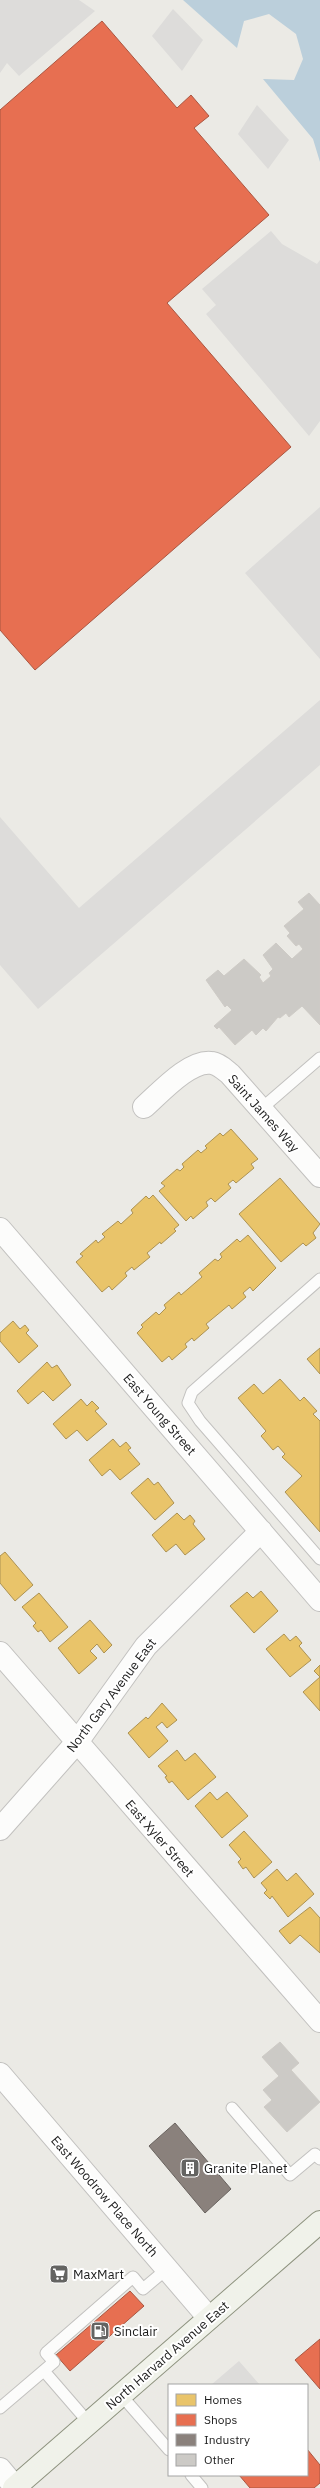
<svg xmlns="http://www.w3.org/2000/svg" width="320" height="2488" font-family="'IBM Plex Sans',sans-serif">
  <rect width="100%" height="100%" fill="#ebeae5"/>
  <path fill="#dddcda" d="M 0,0 L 79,0 L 95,11 L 19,76 L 7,63 L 0,73 Z
    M 173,9 L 203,40 L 182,71 L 152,36 Z
    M 257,105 L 289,140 L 268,169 L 238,134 Z
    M 271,231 L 282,244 L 317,264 L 320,260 L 320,421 L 309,436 L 206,314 L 216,305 L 202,289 Z
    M 320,507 L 320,659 L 245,573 Z
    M 320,700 L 320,765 L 38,1009 L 0,965 L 0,817 L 79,908 Z
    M 239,2361 L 260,2385 L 211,2385 Z"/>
  <path fill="#bbcfdb" d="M 183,0 L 320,0 L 320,162 L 313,139 L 263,79 L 294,80 L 303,59 L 296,34 L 269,14 L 244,21 L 237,48 Z"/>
  <path fill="#e9c46a" stroke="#ac9253" d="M 231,1129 L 258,1159 L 251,1164 L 254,1168 L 236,1183 L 233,1180 L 228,1184 L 231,1188 L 215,1202 L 211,1198 L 206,1202 L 208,1206 L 193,1219 L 191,1216 L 186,1221 L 159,1191 L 165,1186 L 161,1183 L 177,1169 L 180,1171 L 184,1167 L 182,1164 L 198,1150 L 201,1153 L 207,1148 L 205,1146 L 220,1133 L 223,1136 Z
    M 280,1178 L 320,1224 L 313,1233 L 316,1238 L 306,1246 L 303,1243 L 281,1262 L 239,1214 Z
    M 153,1195 L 179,1225 L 174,1229 L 176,1231 L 161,1244 L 160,1242 L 147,1253 L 150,1257 L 134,1270 L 132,1267 L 125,1273 L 127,1276 L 112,1290 L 109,1286 L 102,1292 L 76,1262 L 83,1256 L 80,1254 L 96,1240 L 98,1243 L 105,1237 L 102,1234 L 118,1221 L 121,1224 L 133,1213 L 131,1210 L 146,1196 L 149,1199 Z
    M 248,1235 L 276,1268 L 253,1291 L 250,1287 L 243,1293 L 246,1297 L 232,1309 L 229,1305 L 206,1324 L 209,1328 L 194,1341 L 192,1338 L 185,1344 L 187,1347 L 172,1360 L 169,1356 L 162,1362 L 137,1333 L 143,1327 L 141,1325 L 156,1312 L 159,1315 L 166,1308 L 164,1305 L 179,1292 L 181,1295 L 202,1277 L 199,1273 L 215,1259 L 218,1261 L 222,1257 L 220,1254 L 237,1239 L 240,1242 Z
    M 13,1321 L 20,1329 L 25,1325 L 29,1330 L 26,1333 L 38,1346 L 19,1363 L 0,1341 L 0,1333 Z
    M 320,1348 L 320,1374 L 307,1359 Z
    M 47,1362 L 52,1368 L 57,1365 L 71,1385 L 53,1401 L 43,1391 L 28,1404 L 17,1391 Z
    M 280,1379 L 300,1401 L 304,1397 L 317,1411 L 313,1414 L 320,1421 L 320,1532 L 285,1492 L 302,1476 L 282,1457 L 285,1454 L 278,1446 L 273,1450 L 261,1436 L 266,1431 L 238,1398 L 254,1384 L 263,1394 Z
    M 81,1399 L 87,1406 L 92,1401 L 99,1408 L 95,1411 L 107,1424 L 87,1441 L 77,1430 L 66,1439 L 53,1424 Z
    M 113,1439 L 120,1447 L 126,1442 L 131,1448 L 128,1450 L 140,1464 L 120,1480 L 110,1469 L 102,1476 L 89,1460 Z
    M 148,1478 L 154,1485 L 158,1482 L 174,1503 L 155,1520 L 131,1493 Z
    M 177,1513 L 184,1520 L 190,1515 L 195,1521 L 193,1524 L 205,1539 L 185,1555 L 176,1544 L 166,1552 L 152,1535 Z
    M 5,1552 L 33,1585 L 15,1601 L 0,1583 L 0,1556 Z
    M 261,1591 L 278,1611 L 254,1633 L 230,1606 L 247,1592 L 253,1598 Z
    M 39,1593 L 68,1627 L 50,1642 L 41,1630 L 38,1632 L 33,1626 L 36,1623 L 22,1607 Z
    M 90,1620 L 112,1645 L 104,1653 L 97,1644 L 90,1651 L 97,1658 L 79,1674 L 58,1648 Z
    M 284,1634 L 290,1641 L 296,1636 L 302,1643 L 299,1646 L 311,1660 L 290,1677 L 266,1649 Z
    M 320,1665 L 320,1711 L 303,1692 L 320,1677 L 314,1671 Z
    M 162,1703 L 177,1720 L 167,1728 L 162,1722 L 156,1727 L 168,1741 L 149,1758 L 128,1733 L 146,1717 L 148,1719 Z
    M 177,1750 L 185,1761 L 195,1753 L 216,1777 L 188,1800 L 172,1781 L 169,1783 L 165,1777 L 167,1776 L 158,1766 Z
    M 210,1792 L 217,1800 L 227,1792 L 248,1816 L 222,1838 L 195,1806 Z
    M 244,1831 L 272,1862 L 254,1878 L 246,1867 L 243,1869 L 238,1862 L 241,1859 L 229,1845 Z
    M 277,1869 L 287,1881 L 296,1873 L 314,1894 L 288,1917 L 272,1896 L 270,1899 L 264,1893 L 267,1890 L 261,1883 Z
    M 310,1907 L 320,1918 L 320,1953 L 300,1935 L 290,1944 L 279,1931 Z"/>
  <path fill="#e76f51" stroke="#aa5641" d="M 102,21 L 177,108 L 191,95 L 209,116 L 194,128 L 269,215 L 167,303 L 291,447 L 35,670 L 0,630 L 0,110 Z
    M 130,2291 L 144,2306 L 70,2371 L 56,2355 Z
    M 320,2339 L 320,2389 L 295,2360 Z
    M 307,2449 L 320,2465 L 320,2483 L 314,2488 L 250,2488 L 239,2475 L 307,2475 Z"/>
  <path fill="#8a817c" stroke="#69635f" d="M 175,2123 L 231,2189 L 205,2213 L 149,2146 Z"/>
  <path fill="#cccac6" stroke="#cecbc6" d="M 309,893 L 320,905 L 320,1025 L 302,1006 L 289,1017 L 286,1013 L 280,1018 L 278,1017 L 266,1031 L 263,1028 L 256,1035 L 252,1030 L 235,1045 L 219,1027 L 217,1029 L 214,1026 L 232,1010 L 227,1005 L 225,1007 L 206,980 L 218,970 L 224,976 L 244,959 L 261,975 L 259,977 L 263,983 L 271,976 L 269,973 L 273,969 L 263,955 L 276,943 L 292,959 L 303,949 L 299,944 L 296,946 L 287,936 L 290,933 L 284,926 L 304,909 L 298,902 Z
    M 280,2042 L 299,2063 L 291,2070 L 320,2102 L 287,2132 L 264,2107 L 272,2100 L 263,2090 L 279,2076 L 262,2057 Z"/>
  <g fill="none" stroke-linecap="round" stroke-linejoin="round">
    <defs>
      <path id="service" d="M 261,1109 L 320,1058
        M 320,1279 L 192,1392 L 188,1403 L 200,1421 L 320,1559
        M 232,2108 L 290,2175 L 315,2154 L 320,2159
        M 44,2371 L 89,2423
        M 121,2395 L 169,2450
        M 0,2408 L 54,2362 L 46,2353 L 133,2277 L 143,2289 L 168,2268
        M 191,2475 L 202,2488"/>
      <path id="minor" d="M 144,1107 C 159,1094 190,1059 212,1063 C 219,1064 225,1070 230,1074 L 320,1176
        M 0,1229 L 320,1600
        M 0,1653 L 320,2021
        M 0,1829 L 77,1742 L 146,1646 L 261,1531
        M 0,2074 L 209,2318
        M 0,2469 L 15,2487"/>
      <path id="secondary" d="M 14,2488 L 320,2222"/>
    </defs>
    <use href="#service" stroke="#c2c1bf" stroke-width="13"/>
    <use href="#minor" stroke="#c2c1bf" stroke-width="24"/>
    <use href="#secondary" stroke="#8e937f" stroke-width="24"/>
    <use href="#service" stroke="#fcfcfb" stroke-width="11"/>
    <use href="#minor" stroke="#fcfcfb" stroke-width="22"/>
    <use href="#secondary" stroke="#f0f2ea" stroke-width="22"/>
  </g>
  <defs>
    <symbol id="building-square" viewBox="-11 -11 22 22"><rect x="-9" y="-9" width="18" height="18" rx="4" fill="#646462" stroke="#fff"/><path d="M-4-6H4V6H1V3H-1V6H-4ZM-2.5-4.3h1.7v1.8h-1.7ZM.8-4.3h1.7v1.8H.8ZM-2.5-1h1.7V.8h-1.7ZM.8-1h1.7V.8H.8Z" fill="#fff"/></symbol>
    <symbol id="supermarket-square" viewBox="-11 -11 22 22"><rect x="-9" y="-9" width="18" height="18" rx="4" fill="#646462" stroke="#fff"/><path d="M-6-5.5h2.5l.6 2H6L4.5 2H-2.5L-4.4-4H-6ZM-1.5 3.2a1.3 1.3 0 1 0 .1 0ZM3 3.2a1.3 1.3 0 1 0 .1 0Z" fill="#fff"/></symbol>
    <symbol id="fuel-square" viewBox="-11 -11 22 22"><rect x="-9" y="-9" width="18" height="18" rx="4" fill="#646462" stroke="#fff"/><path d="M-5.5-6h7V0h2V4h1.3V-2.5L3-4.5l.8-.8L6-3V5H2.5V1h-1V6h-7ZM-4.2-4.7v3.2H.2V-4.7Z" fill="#fff"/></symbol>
  </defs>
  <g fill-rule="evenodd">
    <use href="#building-square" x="179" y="2157" width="22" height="22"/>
    <use href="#supermarket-square" x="48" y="2263" width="22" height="22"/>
    <use href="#fuel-square" x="89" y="2320" width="22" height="22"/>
  </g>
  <g text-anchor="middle" stroke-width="4" stroke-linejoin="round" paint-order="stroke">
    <g font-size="13" fill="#1c1c1c" stroke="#fff">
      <text transform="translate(264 1113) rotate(48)" y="5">Saint James Way</text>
      <text transform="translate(160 1414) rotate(49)" y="5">East Young Street</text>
      <text transform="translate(111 1695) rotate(-53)" y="5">North Gary Avenue East</text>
      <text transform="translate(160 1838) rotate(49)" y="5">East Xyler Street</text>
      <text transform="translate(105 2196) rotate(49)" y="5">East Woodrow Place North</text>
      <text transform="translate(167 2355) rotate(-41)" y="5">North Harvard Avenue East</text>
    </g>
    <g font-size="13" fill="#1c1c1c" stroke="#fff" text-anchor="start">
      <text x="204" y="2173">Granite Planet</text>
      <text x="73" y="2279">MaxMart</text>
      <text x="114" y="2336">Sinclair</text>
    </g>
  </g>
  <rect x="168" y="2384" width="140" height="92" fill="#ffffff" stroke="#a4a4a4"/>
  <rect x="176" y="2394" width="20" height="12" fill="#e9c46a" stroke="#a4a4a4"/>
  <text x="204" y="2404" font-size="12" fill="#1c1c1c">Homes</text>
  <rect x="176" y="2414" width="20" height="12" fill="#e76f51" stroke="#a4a4a4"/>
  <text x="204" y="2424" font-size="12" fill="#1c1c1c">Shops</text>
  <rect x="176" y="2434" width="20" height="12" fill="#8a817c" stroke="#a4a4a4"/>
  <text x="204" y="2444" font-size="12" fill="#1c1c1c">Industry</text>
  <rect x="176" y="2454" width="20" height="12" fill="#cccac6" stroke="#a4a4a4"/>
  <text x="204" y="2464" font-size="12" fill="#1c1c1c">Other</text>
</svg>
